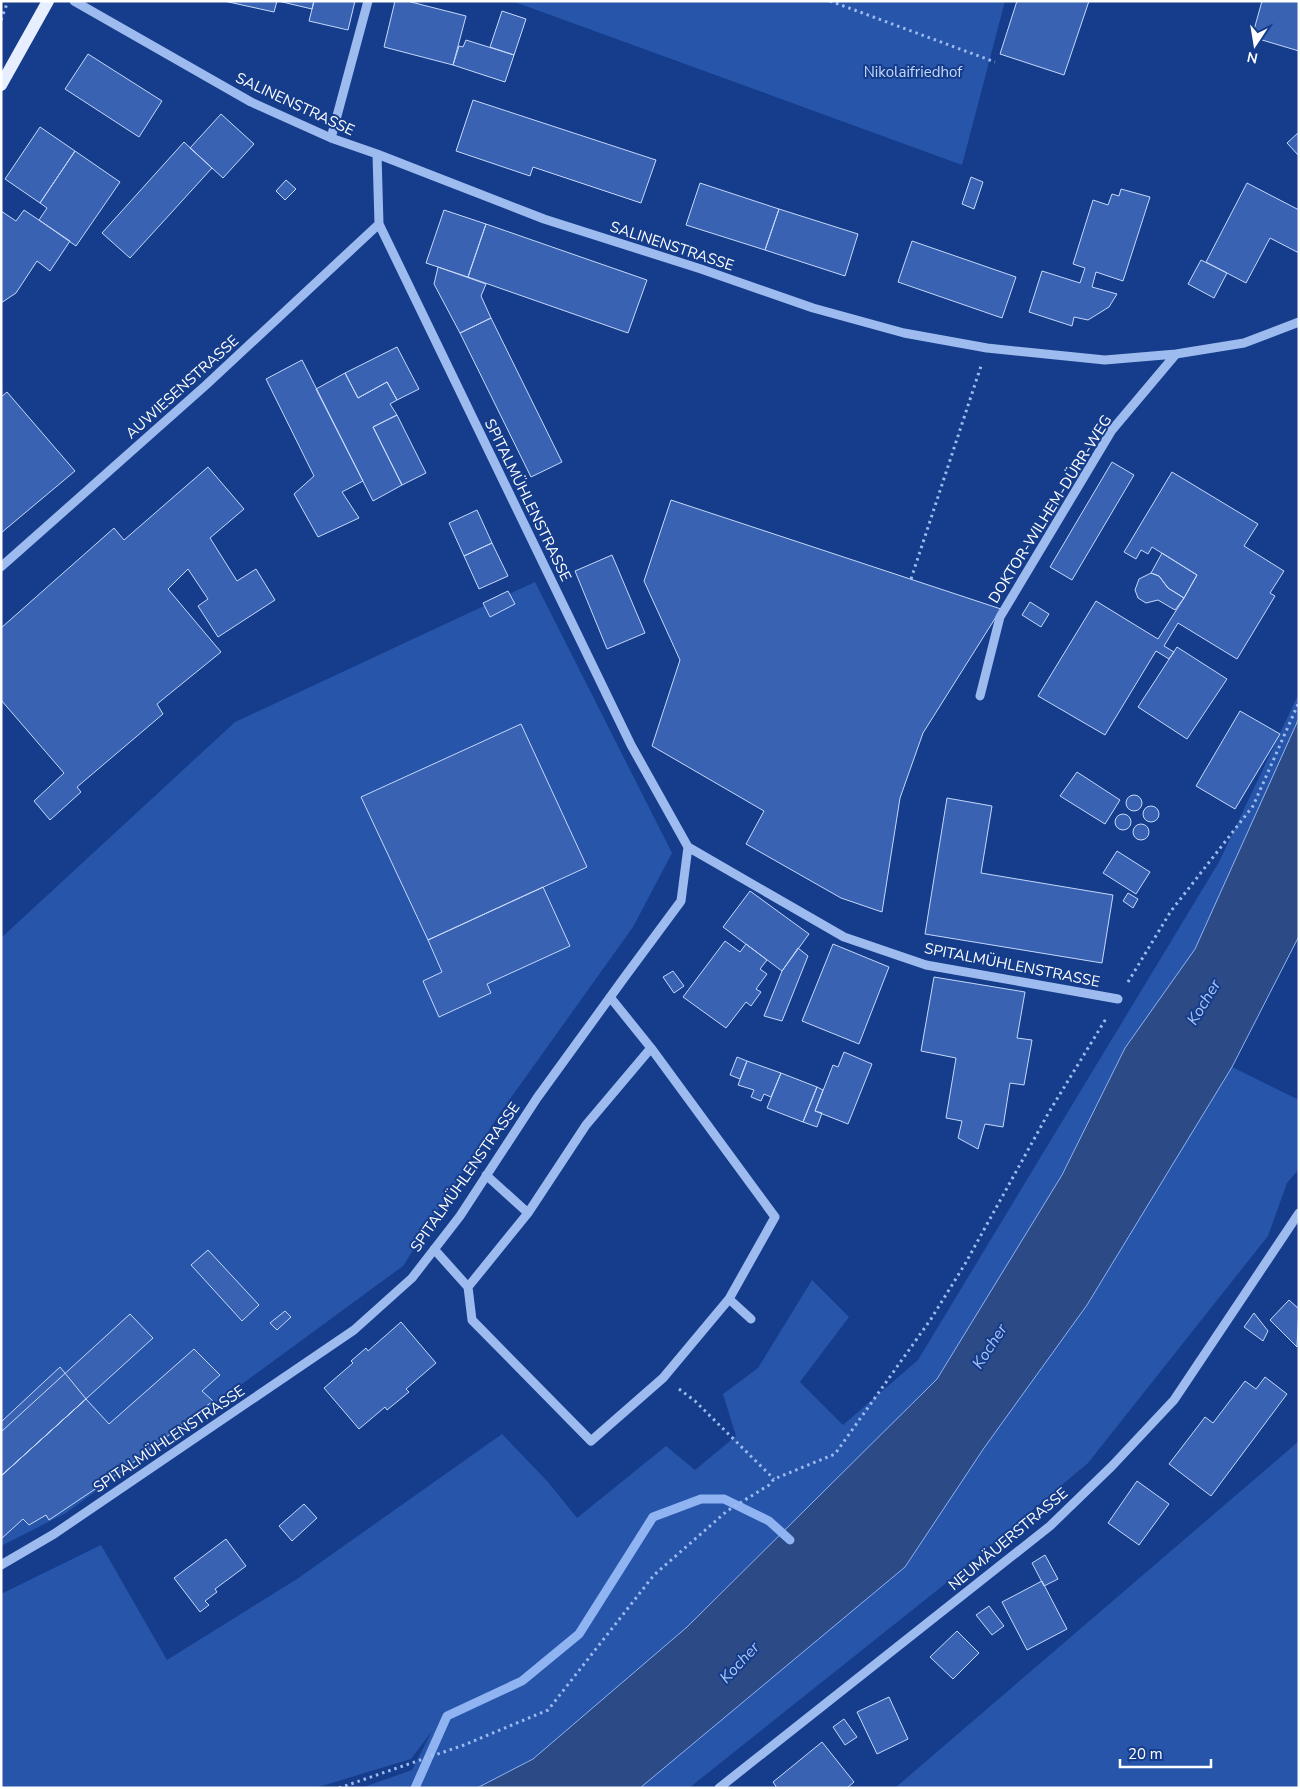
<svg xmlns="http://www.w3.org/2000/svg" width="1300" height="1789" font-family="'Nunito Sans',sans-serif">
  <rect width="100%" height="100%" fill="#153d8b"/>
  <path fill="#2755aa" d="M 512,1 L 1005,1 L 962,165 Z
    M 535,582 L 672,853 L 633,927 L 500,1113 L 403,1266 L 66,1513 L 1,1546 L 1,938 L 235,722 Z
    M 1299,693 L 1299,718 L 1195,949 L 1125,1048 L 1062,1175 L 937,1379 L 687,1627 L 533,1759 L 478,1788 L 361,1788 L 412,1770 L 432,1731 L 411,1759 L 315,1788 L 1,1788 L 1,1594 L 101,1545 L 167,1660 L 297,1579 L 502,1434 L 548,1482 L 577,1518 L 666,1446 L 695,1470 L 736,1436 L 723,1394 L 758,1368 L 812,1280 L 849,1317 L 800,1382 L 843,1425 L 918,1360 L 1219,862 Z
    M 1232,1067 L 1299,1100 L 1299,1169 L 1287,1183 L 1268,1236 L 1088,1463 L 940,1588 L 689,1788 L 640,1788 L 905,1567 L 984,1448 L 1087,1305 Z
    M 1299,1441 L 1299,1788 L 895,1788 Z"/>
  <path fill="#2c4a85" stroke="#90b4f2" d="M 1299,718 L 1299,936 L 1232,1067 L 1087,1305 L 984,1448 L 905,1567 L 640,1788 L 477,1788 L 533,1759 L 687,1627 L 937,1379 L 1062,1175 L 1125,1048 L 1195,949 Z"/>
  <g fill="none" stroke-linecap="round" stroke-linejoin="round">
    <path stroke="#90b4f2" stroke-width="9" d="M 415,1788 L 447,1716 L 522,1681 L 579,1634 L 653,1517 L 701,1499 L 724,1499 L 769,1521 L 790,1540"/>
  </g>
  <path fill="#3963b2" stroke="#c5d8fb" d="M 224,1 L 277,1 L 274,12 Z
    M 278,1 L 314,1 L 312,9 Z
    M 314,1 L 355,1 L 348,30 L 309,21 Z
    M 395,1 L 407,1 L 466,16 L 453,65 L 384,47 Z
    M 1017,1 L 1089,1 L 1064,75 L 1000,54 Z
    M 1262,1 L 1299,1 L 1299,51 L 1252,37 Z
    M 502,11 L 526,19 L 514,55 L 490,47 Z
    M 466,40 L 514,55 L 505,82 L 453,65 L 459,46 L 463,47 Z
    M 88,54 L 162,101 L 139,137 L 65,89 Z
    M 473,100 L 656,160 L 641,203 L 533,167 L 530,176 L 456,151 Z
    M 221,114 L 254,144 L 223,178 L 190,148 Z
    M 40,127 L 75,151 L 40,203 L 5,179 Z
    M 1299,132 L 1299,156 L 1287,143 Z
    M 184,142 L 212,168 L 130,258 L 102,233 Z
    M 75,151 L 120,182 L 76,246 L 39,220 L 47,208 L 40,203 Z
    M 971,177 L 983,182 L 974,209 L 962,204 Z
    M 286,180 L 296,189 L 285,200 L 276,191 Z
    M 700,183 L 779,209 L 765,250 L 686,225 Z
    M 1247,183 L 1299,210 L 1299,253 L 1270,238 L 1246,283 L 1206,262 Z
    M 1121,189 L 1150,197 L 1123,281 L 1096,272 L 1092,287 L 1117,294 L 1109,307 L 1088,320 L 1074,317 L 1072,326 L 1029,312 L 1042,271 L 1080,283 L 1085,268 L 1073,264 L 1093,200 L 1108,205 L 1112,194 L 1119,196 Z
    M 779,209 L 858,234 L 845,276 L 765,250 Z
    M 24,210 L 70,241 L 50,271 L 37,261 L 16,293 L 1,303 L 1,211 L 16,221 Z
    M 444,210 L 486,224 L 468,277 L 426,263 Z
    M 486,224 L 647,280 L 628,333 L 468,277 Z
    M 912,241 L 1016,277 L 1002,318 L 898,282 Z
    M 1201,260 L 1227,273 L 1214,298 L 1188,284 Z
    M 438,267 L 486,284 L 481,296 L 491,318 L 460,333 L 434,284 Z
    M 491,318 L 562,462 L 531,477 L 460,333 Z
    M 397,347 L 419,389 L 397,400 L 387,382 L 358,398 L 345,373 Z
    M 302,360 L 363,481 L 342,492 L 359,518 L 318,537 L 294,494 L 314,476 L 266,379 Z
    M 345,373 L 358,398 L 387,382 L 397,400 L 390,404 L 397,415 L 373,427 L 402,485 L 373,501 L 316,389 Z
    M 7,392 L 75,471 L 1,533 L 1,397 Z
    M 397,415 L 426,473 L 402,485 L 373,427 Z
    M 1112,462 L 1134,475 L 1072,580 L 1050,567 Z
    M 208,467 L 244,509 L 210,538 L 237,581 L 256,569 L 275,600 L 218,637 L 198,606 L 208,599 L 188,569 L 168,589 L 221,652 L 157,704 L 163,714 L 77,787 L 81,792 L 50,820 L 34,801 L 64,773 L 1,700 L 1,628 L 114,528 L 124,540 Z
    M 1172,472 L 1258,524 L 1244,546 L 1284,571 L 1270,593 L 1275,596 L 1237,659 L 1178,623 L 1164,646 L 1174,652 L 1169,659 L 1156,651 L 1105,735 L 1038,696 L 1096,601 L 1158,639 L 1184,598 L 1197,575 L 1152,547 L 1148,554 L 1141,550 L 1136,559 L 1124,552 Z
    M 671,500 L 1001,609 L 923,733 L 900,798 L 882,912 L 841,898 L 746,844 L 764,811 L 652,746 L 680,660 L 644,581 Z
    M 477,510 L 492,543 L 464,556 L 449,523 Z
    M 492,543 L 508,576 L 479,589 L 464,556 Z
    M 1162,553 L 1197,575 L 1184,598 L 1168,588 L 1159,576 L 1151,573 Z
    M 612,555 L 645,633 L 607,649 L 575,571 Z
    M 1151,573 L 1159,576 L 1168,588 L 1184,598 L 1175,610 L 1158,600 L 1146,603 L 1138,598 L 1135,590 L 1139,579 Z
    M 508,591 L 515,604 L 490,617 L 483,603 Z
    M 1030,602 L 1049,614 L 1041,627 L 1022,615 Z
    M 1177,647 L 1227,679 L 1187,739 L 1138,707 Z
    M 1240,711 L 1280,734 L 1235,809 L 1196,786 Z
    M 521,724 L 587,867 L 428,940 L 361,797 Z
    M 1077,772 L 1120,800 L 1105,824 L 1060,796 Z
    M1126 803a8 8 0 1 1 16 0a8 8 0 1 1-16 0Z
    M 947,798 L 992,806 L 981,873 L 1113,895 L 1102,963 L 925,934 Z
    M1143 814a8 8 0 1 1 16 0a8 8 0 1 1-16 0Z
    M1115 822a8 8 0 1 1 16 0a8 8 0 1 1-16 0Z
    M1133 832a8 8 0 1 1 16 0a8 8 0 1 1-16 0Z
    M 1117,851 L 1150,872 L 1136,894 L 1103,873 Z
    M 543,887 L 570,946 L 487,984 L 491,993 L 439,1017 L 423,981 L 442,972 L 428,940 Z
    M 750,891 L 809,934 L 782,971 L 723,927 Z
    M 1128,893 L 1138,899 L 1133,908 L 1123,901 Z
    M 725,941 L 740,952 L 746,944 L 767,960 L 760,969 L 767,974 L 756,989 L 761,992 L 751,1006 L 746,1002 L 726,1028 L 683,997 Z
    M 833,944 L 889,967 L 859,1044 L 802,1021 Z
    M 798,948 L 808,956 L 782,1021 L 764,1016 L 782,971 Z
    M 673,971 L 684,986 L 674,993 L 663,977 Z
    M 934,977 L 1025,992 L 1017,1038 L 1032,1040 L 1024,1085 L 1010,1083 L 1003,1127 L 985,1124 L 978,1149 L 958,1138 L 962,1121 L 946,1118 L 956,1058 L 921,1051 Z
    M 844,1052 L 872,1064 L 848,1124 L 815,1111 L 833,1065 L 838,1067 Z
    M 737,1057 L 747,1061 L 740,1079 L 730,1075 Z
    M 747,1061 L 781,1073 L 771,1097 L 764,1094 L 761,1101 L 751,1097 L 754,1090 L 738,1085 Z
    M 781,1073 L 817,1087 L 803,1122 L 767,1108 Z
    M 817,1087 L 823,1090 L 815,1111 L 822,1113 L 817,1127 L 803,1122 Z
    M 208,1250 L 259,1305 L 242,1321 L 191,1265 Z
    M 1289,1300 L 1299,1309 L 1297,1347 L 1270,1320 Z
    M 285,1311 L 291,1317 L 277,1330 L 270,1323 Z
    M 1254,1313 L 1268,1331 L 1263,1341 L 1244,1327 Z
    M 130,1314 L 153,1338 L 1,1476 L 1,1432 Z
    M 401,1322 L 436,1363 L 406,1389 L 409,1392 L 387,1410 L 385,1407 L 359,1429 L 324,1388 L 353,1363 L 351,1361 L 366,1348 L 368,1351 Z
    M 194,1349 L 220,1375 L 202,1391 L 213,1401 L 122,1471 L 49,1520 L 46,1515 L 29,1525 L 23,1519 L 1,1539 L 1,1476 L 86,1399 L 109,1424 Z
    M 60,1367 L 86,1399 L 1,1476 L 1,1422 Z
    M 1265,1377 L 1287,1394 L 1211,1496 L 1169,1464 L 1205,1417 L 1213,1423 L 1245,1381 L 1256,1389 Z
    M 1137,1481 L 1169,1504 L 1139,1545 L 1108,1523 Z
    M 304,1504 L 317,1518 L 292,1541 L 279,1526 Z
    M 226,1539 L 246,1566 L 215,1589 L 217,1592 L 205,1601 L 209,1605 L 200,1612 L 174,1578 Z
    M 1045,1555 L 1058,1579 L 1044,1586 L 1032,1563 Z
    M 1042,1581 L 1067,1629 L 1027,1650 L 1002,1602 Z
    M 989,1606 L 1004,1626 L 992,1635 L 976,1615 Z
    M 957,1631 L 979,1653 L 953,1679 L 930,1657 Z
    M 889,1697 L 908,1739 L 877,1754 L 857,1712 Z
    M 844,1719 L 857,1737 L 845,1745 L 833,1727 Z
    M 822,1742 L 854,1782 L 847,1788 L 777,1788 L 773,1782 Z"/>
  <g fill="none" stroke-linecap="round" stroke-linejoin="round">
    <path stroke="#9ebbef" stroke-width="3" stroke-dasharray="2.5 4" stroke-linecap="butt" d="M 830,1 L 995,62
      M 1,20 L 8,1
      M 911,579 L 981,366
      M 1128,982 L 1171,911 L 1253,806 L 1299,702
      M 679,1389 L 695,1401 L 774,1479
      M 339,1788 L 464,1745 L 548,1710 L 654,1575 L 727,1511 L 769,1485 L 774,1479 L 835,1454 L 931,1319 L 965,1264 L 1049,1112 L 1107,1017"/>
    <path stroke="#9ebbef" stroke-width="9" d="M 74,1 L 251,102 L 331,138 L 377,154 L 544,219 L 701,269 L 813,308 L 904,333 L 987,348 L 1105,360 L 1176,354 L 1244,343 L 1299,322
      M 331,138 L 368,1
      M 1,567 L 206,385 L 379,224
      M 980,696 L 1000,617 L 1112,430 L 1176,354
      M 688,847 L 844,937 L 926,965 L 1118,999
      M 610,997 L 651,1048 L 586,1125 L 528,1213 L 468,1287 L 472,1320 L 591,1441 L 663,1378 L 729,1299 L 775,1217 L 651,1048
      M 486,1175 L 528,1213
      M 434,1249 L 468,1287
      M 729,1299 L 751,1319
      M 1,1565 L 54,1534 L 354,1330 L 412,1278 L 460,1216 L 537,1098 L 624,978 L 681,901 L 688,847 L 631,745 L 379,224 L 377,154
      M 719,1788 L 1050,1526 L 1112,1466 L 1174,1400 L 1299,1213"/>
    <path stroke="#e7eeff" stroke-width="12" d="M 1,85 L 48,1"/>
  </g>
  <g text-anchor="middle" stroke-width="4" stroke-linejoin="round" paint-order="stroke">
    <g font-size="15" fill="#c5d8fb" stroke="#153d8b">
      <text x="913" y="77">Nikolaifriedhof</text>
    </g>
    <g font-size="15" fill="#fff" stroke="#153d8b">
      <text transform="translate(295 104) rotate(25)" y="5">SALINENSTRASSE</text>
      <text transform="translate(672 246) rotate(18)" y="5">SALINENSTRASSE</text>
      <text transform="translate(182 387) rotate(-42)" y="5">AUWIESENSTRASSE</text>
      <text transform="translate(528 500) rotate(64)" y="5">SPITALMÜHLENSTRASSE</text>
      <text transform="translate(1050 509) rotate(-58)" y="5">DOKTOR-WILHEM-DÜRR-WEG</text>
      <text transform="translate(1012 965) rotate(11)" y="5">SPITALMÜHLENSTRASSE</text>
      <text transform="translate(465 1177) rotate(-55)" y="5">SPITALMÜHLENSTRASSE</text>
      <text transform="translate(169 1439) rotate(-34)" y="5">SPITALMÜHLENSTRASSE</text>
      <text transform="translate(1008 1539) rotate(-40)" y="5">NEUMÄUERSTRASSE</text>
    </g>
    <g font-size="16" font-style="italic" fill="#aac5f7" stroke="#153d8b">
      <text transform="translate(1203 1002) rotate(-59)" y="6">Kocher</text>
      <text transform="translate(989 1346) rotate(-57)" y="6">Kocher</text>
      <text transform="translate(739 1662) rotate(-47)" y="6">Kocher</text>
    </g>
  </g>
  <rect width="1300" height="1789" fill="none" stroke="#ffffff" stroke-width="5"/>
  <g transform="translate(1255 45) rotate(192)" stroke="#153d8b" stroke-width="4" paint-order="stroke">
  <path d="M0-4L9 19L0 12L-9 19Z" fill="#ffffff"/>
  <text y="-8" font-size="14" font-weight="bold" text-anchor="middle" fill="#ffffff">N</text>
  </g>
  <path d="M1120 1759v8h91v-8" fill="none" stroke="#ffffff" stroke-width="2.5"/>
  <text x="1128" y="1759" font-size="15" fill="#ffffff" stroke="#153d8b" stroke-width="4" paint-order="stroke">20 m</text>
</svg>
